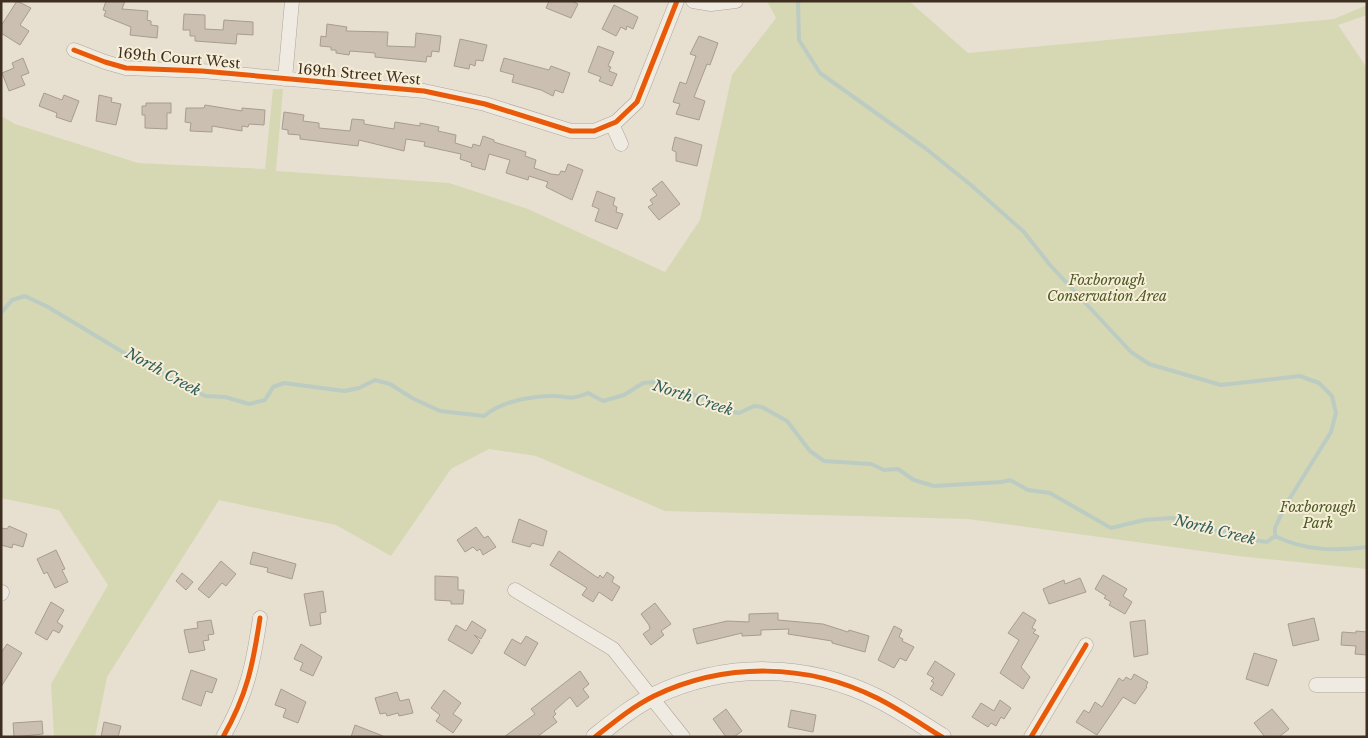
<svg xmlns="http://www.w3.org/2000/svg" width="1368" height="738" font-family="'Libre Baskerville',serif">
  <rect width="100%" height="100%" fill="#e7e0d1"/>
  <path fill="#d6d7b3" d="M 767,1 L 909,1 L 968,53 L 1334,19 L 1367,5 L 1367,15 L 1338,25 L 1367,68 L 1367,569 L 1238,556 L 968,519 L 665,511 L 536,456 L 489,449 L 451,469 L 391,556 L 336,525 L 219,500 L 107,677 L 95,737 L 54,737 L 51,684 L 108,585 L 59,510 L 1,498 L 1,116 L 15,124 L 138,163 L 265,169 L 273,89 L 283,89 L 276,171 L 449,183 L 528,209 L 665,272 L 700,220 L 732,75 L 776,18 Z"/>
  <g fill="none" stroke-linecap="round" stroke-linejoin="round">
    <path stroke="#bcccc2" stroke-width="4" d="M 798,1 L 799,40 L 820,73 L 925,148 L 971,185 L 1024,232 L 1050,265 L 1131,352 L 1149,364 L 1221,385 L 1300,376 L 1319,383 L 1332,396 L 1336,413 L 1331,432 L 1285,506 L 1275,528 L 1275,536
      M 1,313 L 12,300 L 25,296 L 48,307 L 131,357 L 205,396 L 225,397 L 249,404 L 265,400 L 273,387 L 284,383 L 344,391 L 359,388 L 375,380 L 390,384 L 412,398 L 440,411 L 484,416 C 502,401 526,397 550,396 C 569,395 566,402 588,393 L 603,401 L 624,395 L 643,383 L 656,382 L 712,401 L 729,411 L 739,413 L 754,406 L 762,407 L 787,421 L 810,451 L 824,461 L 871,464 L 884,470 L 898,469 L 914,480 L 934,486 L 1001,482 L 1010,480 L 1028,490 L 1050,493 L 1111,528 L 1144,520 L 1172,518 L 1209,530 L 1233,532 L 1246,539 L 1267,542 L 1275,536
      M 1275,536 C 1305,551 1335,551 1367,547"/>
  </g>
  <path fill="#cbbfb2" stroke="#a89c90" d="M 17,1 L 31,8 L 20,25 L 29,31 L 20,45 L 1,33 L 1,26 Z
    M 106,1 L 125,1 L 122,9 L 148,11 L 147,20 L 151,21 L 151,25 L 158,26 L 157,38 L 130,35 L 131,27 L 104,16 L 106,11 L 103,10 Z
    M 549,1 L 571,1 L 578,4 L 571,18 L 546,8 Z
    M 614,5 L 638,17 L 633,29 L 627,26 L 626,30 L 621,27 L 616,36 L 602,29 Z
    M 184,14 L 205,15 L 205,29 L 223,30 L 224,20 L 253,22 L 253,35 L 237,34 L 236,44 L 195,41 L 195,36 L 190,36 L 190,30 L 183,30 Z
    M 327,24 L 347,27 L 346,31 L 388,32 L 387,46 L 415,47 L 416,33 L 441,36 L 439,52 L 432,51 L 431,57 L 427,56 L 426,62 L 375,57 L 375,53 L 350,51 L 349,55 L 336,53 L 336,50 L 331,50 L 331,47 L 320,46 L 321,36 L 326,37 Z
    M 699,36 L 718,43 L 710,65 L 707,64 L 694,97 L 705,101 L 699,120 L 676,114 L 680,104 L 673,102 L 680,82 L 686,84 L 696,56 L 690,54 Z
    M 460,39 L 487,45 L 483,61 L 476,60 L 475,66 L 470,64 L 469,69 L 454,66 Z
    M 598,46 L 614,52 L 608,66 L 611,67 L 609,71 L 617,74 L 612,86 L 599,81 L 601,77 L 588,72 Z
    M 23,58 L 29,73 L 21,76 L 25,85 L 9,91 L 2,73 L 14,68 L 12,63 Z
    M 504,58 L 549,70 L 551,66 L 570,73 L 563,93 L 555,90 L 553,96 L 541,90 L 512,82 L 514,75 L 500,71 Z
    M 44,93 L 62,100 L 64,95 L 79,101 L 71,122 L 56,117 L 57,113 L 39,106 Z
    M 99,95 L 112,98 L 111,102 L 121,104 L 116,125 L 96,121 Z
    M 146,103 L 171,103 L 171,113 L 167,113 L 167,129 L 145,128 L 145,115 L 142,115 L 142,106 L 146,106 Z
    M 205,105 L 242,111 L 242,108 L 265,110 L 264,125 L 249,124 L 248,127 L 242,126 L 242,131 L 212,126 L 212,132 L 190,131 L 191,123 L 185,122 L 186,108 L 204,108 Z
    M 284,112 L 304,115 L 303,121 L 319,123 L 319,128 L 350,131 L 352,119 L 364,120 L 364,124 L 394,129 L 395,122 L 420,126 L 420,123 L 439,127 L 438,131 L 456,135 L 455,143 L 472,148 L 473,144 L 480,146 L 483,136 L 494,140 L 494,142 L 526,152 L 525,156 L 536,160 L 534,168 L 551,174 L 559,175 L 561,171 L 565,172 L 568,164 L 583,170 L 572,200 L 546,187 L 548,182 L 529,176 L 528,180 L 506,173 L 510,160 L 489,154 L 485,170 L 471,166 L 472,163 L 460,159 L 461,154 L 424,146 L 425,142 L 406,139 L 404,151 L 359,140 L 358,146 L 300,139 L 300,135 L 288,134 L 288,130 L 282,129 Z
    M 675,137 L 702,145 L 697,166 L 676,161 L 676,152 L 672,150 Z
    M 662,181 L 680,204 L 659,220 L 648,207 L 653,204 L 650,200 L 657,195 L 652,189 Z
    M 597,191 L 615,198 L 613,205 L 617,207 L 616,212 L 623,214 L 617,229 L 595,221 L 599,209 L 592,206 Z
    M 519,519 L 547,531 L 543,546 L 532,543 L 530,547 L 512,542 Z
    M 9,526 L 27,534 L 23,547 L 13,544 L 12,548 L 1,545 L 1,528 L 7,529 Z
    M 476,527 L 484,538 L 488,536 L 496,547 L 483,555 L 480,549 L 477,551 L 473,547 L 465,552 L 457,540 Z
    M 56,550 L 65,569 L 62,570 L 68,582 L 55,588 L 47,572 L 44,574 L 37,559 Z
    M 559,551 L 598,578 L 600,575 L 603,578 L 607,572 L 614,577 L 612,582 L 620,587 L 612,601 L 599,592 L 593,602 L 582,595 L 587,588 L 550,565 Z
    M 253,552 L 296,564 L 292,579 L 267,572 L 268,568 L 250,564 Z
    M 221,561 L 236,574 L 226,586 L 222,583 L 209,598 L 198,589 Z
    M 182,573 L 193,582 L 186,590 L 176,581 Z
    M 1103,575 L 1127,589 L 1123,596 L 1132,602 L 1125,614 L 1109,605 L 1111,602 L 1104,598 L 1106,596 L 1095,589 Z
    M 435,576 L 458,577 L 458,590 L 464,590 L 463,604 L 451,604 L 451,601 L 435,600 Z
    M 1080,578 L 1086,592 L 1049,604 L 1043,589 L 1064,580 L 1065,584 Z
    M 323,591 L 326,612 L 320,613 L 321,624 L 310,626 L 304,594 Z
    M 51,602 L 64,610 L 57,622 L 63,626 L 59,633 L 53,630 L 47,640 L 35,633 Z
    M 655,603 L 671,624 L 661,631 L 664,635 L 651,645 L 643,634 L 650,629 L 649,625 L 641,614 Z
    M 1023,612 L 1036,620 L 1032,628 L 1036,630 L 1033,633 L 1039,636 L 1021,667 L 1030,677 L 1023,689 L 1000,673 L 1019,640 L 1008,633 Z
    M 778,613 L 778,620 L 823,624 L 848,632 L 849,630 L 869,636 L 865,652 L 832,643 L 832,641 L 788,634 L 789,629 L 761,630 L 761,635 L 742,636 L 742,633 L 697,644 L 693,629 L 727,621 L 749,622 L 749,614 Z
    M 1314,618 L 1319,640 L 1293,646 L 1288,624 Z
    M 211,620 L 214,634 L 208,635 L 209,640 L 203,641 L 205,650 L 189,653 L 184,630 L 198,628 L 197,622 Z
    M 1145,620 L 1148,654 L 1134,657 L 1130,622 Z
    M 472,621 L 486,630 L 481,639 L 474,635 L 480,641 L 472,654 L 448,640 L 456,625 L 466,631 Z
    M 894,626 L 902,630 L 899,637 L 903,639 L 902,641 L 914,647 L 906,661 L 900,658 L 894,668 L 878,660 Z
    M 1356,631 L 1367,632 L 1367,655 L 1355,654 L 1356,646 L 1341,645 L 1342,632 L 1356,633 Z
    M 526,636 L 538,643 L 525,666 L 504,653 L 512,639 L 521,644 Z
    M 7,644 L 22,653 L 1,687 L 1,653 Z
    M 301,644 L 322,657 L 313,676 L 300,670 L 303,663 L 294,659 Z
    M 1254,653 L 1277,660 L 1268,686 L 1246,679 Z
    M 935,661 L 955,674 L 942,696 L 930,689 L 934,683 L 931,681 L 934,678 L 927,674 Z
    M 191,670 L 217,679 L 212,693 L 206,691 L 201,706 L 182,699 Z
    M 580,671 L 589,684 L 583,689 L 589,697 L 577,707 L 570,697 L 554,711 L 556,714 L 553,717 L 557,722 L 537,737 L 504,737 L 535,714 L 531,709 Z
    M 1134,674 L 1148,682 L 1146,686 L 1147,687 L 1135,704 L 1123,697 L 1097,735 L 1076,722 L 1084,710 L 1089,713 L 1095,702 L 1102,707 L 1119,678 L 1123,681 L 1126,677 L 1131,680 Z
    M 281,689 L 306,702 L 298,723 L 283,717 L 286,709 L 275,705 Z
    M 444,690 L 461,703 L 453,714 L 462,720 L 453,733 L 436,721 L 440,715 L 431,708 Z
    M 397,692 L 400,701 L 409,699 L 413,713 L 399,716 L 398,713 L 387,716 L 386,713 L 380,714 L 375,698 Z
    M 1000,700 L 1011,708 L 1004,719 L 1001,717 L 996,726 L 991,723 L 988,727 L 972,717 L 981,703 L 994,711 Z
    M 726,709 L 742,731 L 734,737 L 726,737 L 713,719 Z
    M 1272,709 L 1289,729 L 1279,737 L 1265,737 L 1254,723 Z
    M 791,710 L 816,715 L 813,732 L 788,727 Z
    M 42,721 L 43,734 L 14,737 L 13,723 Z
    M 104,722 L 121,726 L 118,737 L 101,737 Z
    M 355,725 L 383,736 L 383,737 L 351,737 Z"/>
  <g fill="none" stroke-linecap="round" stroke-linejoin="round">
    <defs>
      <path id="minor" d="M 693,1 L 711,4 L 736,1
        M 74,50 L 105,62 L 126,68 L 202,71 L 424,91 L 485,104 L 571,131 L 594,131 L 616,122 L 637,102 L 677,1
        M 285,79 L 292,1
        M 612,124 L 621,144
        M 515,590 L 613,649 L 683,737
        M 1,594 L 2,592
        M 1316,685 L 1367,685
        M 223,737 C 247,695 253,665 260,618
        M 1031,737 L 1086,645"/>
      <path id="tertiary" d="M 595,737 C 614,722 632,707 654,696 C 725,662 807,663 877,698 C 899,709 921,724 942,737"/>
    </defs>
    <use href="#minor" stroke="#ada599" stroke-width="15"/>
    <use href="#tertiary" stroke="#ada599" stroke-width="19"/>
    <use href="#minor" stroke="#efebe3" stroke-width="14"/>
    <use href="#tertiary" stroke="#efebe3" stroke-width="18"/>
    <defs>
      <path id="cycleway" d="M 74,50 L 105,62 L 126,68 L 202,71 L 424,91 L 485,104 L 571,131 L 594,131 L 616,122 L 637,102 L 677,1
        M 223,737 C 247,695 253,665 260,618
        M 595,737 C 614,722 632,707 654,696 C 725,662 807,663 877,698 C 899,709 921,724 942,737
        M 1031,737 L 1086,645"/>
    </defs>
    <use href="#cycleway" stroke="#f7eed8" stroke-width="8"/>
    <use href="#cycleway" stroke="#e8590c" stroke-width="5"/>
  </g>
  <g text-anchor="middle" stroke-width="4" stroke-linejoin="round" paint-order="stroke">
    <g font-size="14" fill="#3d2e20" stroke="#f7eed8">
      <text transform="translate(179 58) rotate(5)" y="5">169th Court West</text>
      <text transform="translate(359 74) rotate(5)" y="5">169th Street West</text>
    </g>
    <g font-size="14" font-style="italic" fill="#4d5a26" stroke="#f7eed8">
      <text x="1107" y="285">Foxborough<tspan x="1107" dy="16">Conservation Area</tspan></text>
      <text x="1318" y="512">Foxborough<tspan x="1318" dy="16">Park</tspan></text>
    </g>
    <g font-size="15" font-style="italic" fill="#2f5d5a" stroke="#f7eed8">
      <text transform="translate(163 372) rotate(29)" y="5">North Creek</text>
      <text transform="translate(693 398) rotate(18)" y="5">North Creek</text>
      <text transform="translate(1215 530) rotate(14)" y="5">North Creek</text>
    </g>
  </g>
  <rect width="1368" height="738" fill="none" stroke="#3d2e20" stroke-width="5"/>
</svg>
